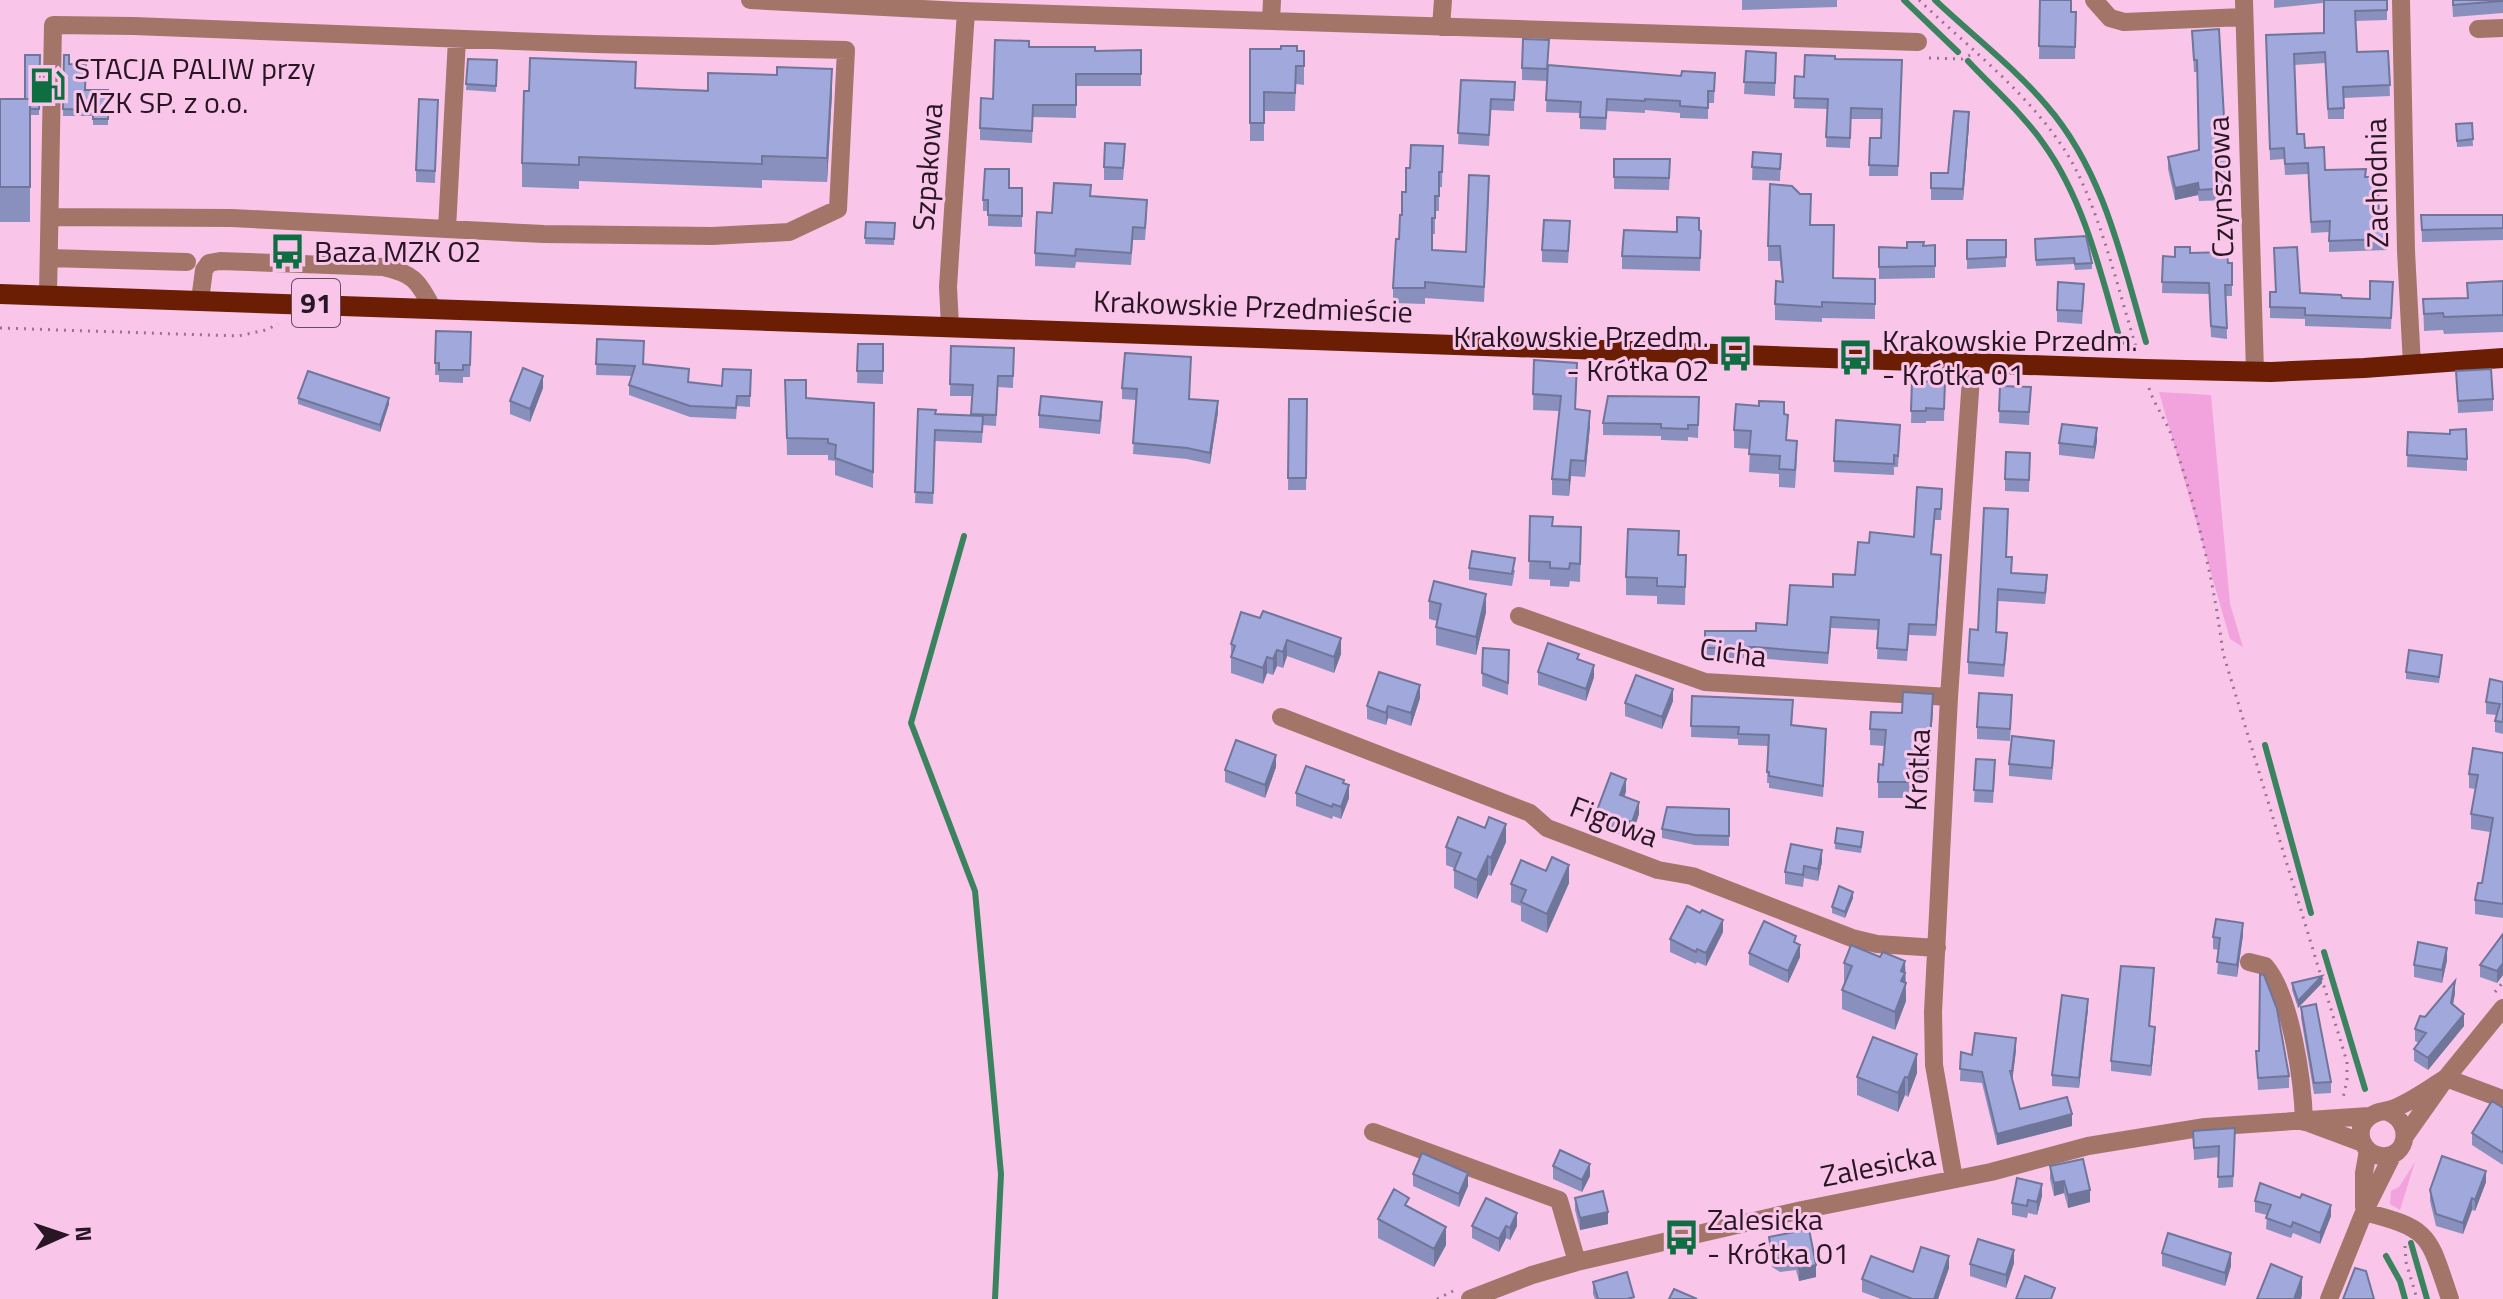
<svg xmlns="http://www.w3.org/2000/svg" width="2503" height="1299" font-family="'Titillium Web',sans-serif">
  <rect width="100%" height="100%" fill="#f9c6ea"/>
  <path fill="#f2a3dd" d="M 2159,392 L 2211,395 L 2230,604 L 2243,647 L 2230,639 Z
    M 2415,1162 L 2400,1210 L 2390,1204 L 2391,1191 L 2399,1187 Z"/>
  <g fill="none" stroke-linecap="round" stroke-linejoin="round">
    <path stroke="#3a835e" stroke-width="6" d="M 1904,0 L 1958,52
      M 1935,0 C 1972,35 2014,67 2047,106 C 2104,172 2122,260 2146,342
      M 1968,61 C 1993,88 2022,113 2043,143 C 2085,201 2101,275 2121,343
      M 964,536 L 911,723 L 975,891 L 1001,1174 L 995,1299
      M 2265,745 L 2311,913
      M 2324,952 L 2365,1089
      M 2411,1243 L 2427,1299
      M 2386,1256 L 2400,1281 L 2405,1299"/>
    <path stroke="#97738d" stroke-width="3" stroke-dasharray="2 6" stroke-linecap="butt" d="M 1919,0 C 1968,47 2026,91 2064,149 C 2098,201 2118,290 2137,350
      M 1929,58 L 1962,59 L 1974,53
      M 0,328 L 238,336 L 266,330 L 278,324
      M 2149,388 C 2154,404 2164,417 2170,432 C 2195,500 2214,581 2223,653 L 2347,1062 L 2347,1080 L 2343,1098
      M 2495,992 L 2503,982
      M 2405,1246 L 2406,1262 L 2417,1299
      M 1437,1299 L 1453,1291"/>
    <path stroke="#a27568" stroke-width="18" d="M 750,0 L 961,11 L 1918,42
      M 2094,0 L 2110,18 L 2124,22 L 2244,17
      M 2244,0 L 2255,372
      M 2401,0 L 2406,251 L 2412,365
      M 1271,21 L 1272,0
      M 1441,27 L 1443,0
      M 2478,29 L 2503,28
      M 447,229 L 457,39
      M 49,258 L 187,262
      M 48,295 L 53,25 L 134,26 L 594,44 L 846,50 L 838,209 L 789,232 L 712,236 L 544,234 L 232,218 L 50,217
      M 200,300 L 204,270 L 209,263 L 220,261 L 383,267 C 414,274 417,280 432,307
      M 950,326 L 948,287 L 966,11
      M 1519,616 L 1705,682 L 1949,697
      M 1281,717 L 1530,813 L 1547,828 L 1658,870 L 1692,876 L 1852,938 L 1877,944 L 1937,948
      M 2249,962 L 2265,966 C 2291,996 2303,1081 2304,1122
      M 2446,1078 L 2503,1099
      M 2385,1111 C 2414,1119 2409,1159 2381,1156 C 2372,1155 2365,1149 2362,1141 C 2359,1132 2361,1124 2368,1118 C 2376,1110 2387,1112 2397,1107 C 2414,1100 2430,1088 2446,1078
      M 2309,1123 L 2363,1143
      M 1373,1132 L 1559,1200 L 1577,1262
      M 2405,1136 L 2446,1078 L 2503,1008
      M 1954,1179 L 1934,1065 L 1933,1012 L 1949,697 L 1972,363
      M 2364,1207 L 2364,1173 L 2368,1150
      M 2364,1212 C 2432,1229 2428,1235 2450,1299
      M 1470,1299 L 1532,1275 L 1577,1262 L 1802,1210 L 1991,1172 L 2088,1146 L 2205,1127 L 2369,1116
      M 2329,1299 L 2364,1212 L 2393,1154"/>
    <path stroke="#6b1e04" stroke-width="20" d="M 0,294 L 2143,369 L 2271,372 L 2364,368 L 2503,358"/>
  </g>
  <path fill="#8a90bd" d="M 1742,0 L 1837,0 L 1837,7 L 1742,10 Z
    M 2040,0 L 2071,12 L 2076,12 L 2075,59 L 2039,59 Z
    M 2274,0 L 2387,0 L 2387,20 L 2355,21 L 2357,52 L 2388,51 L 2390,96 L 2344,98 L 2344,119 L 2328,119 L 2325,63 L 2294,65 L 2297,134 L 2305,148 L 2325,170 L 2366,177 L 2372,184 L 2379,218 L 2387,218 L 2387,250 L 2329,252 L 2329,232 L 2311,233 L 2308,174 L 2285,175 L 2284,159 L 2270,160 L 2266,35 L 2324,33 L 2323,3 L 2274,8 Z
    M 2452,0 L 2503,0 L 2503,13 L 2453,17 Z
    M 2192,31 L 2228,188 L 2228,200 L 2199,201 L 2198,195 L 2175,200 L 2168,169 L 2168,157 L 2199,150 L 2197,72 L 2194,72 Z
    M 1029,47 L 1095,51 L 1141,50 L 1141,86 L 1076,86 L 1076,118 L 1033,117 L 1032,143 L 980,140 L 980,128 L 993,99 Z
    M 1250,49 L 1304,51 L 1304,85 L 1296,84 L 1295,111 L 1264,111 L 1264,141 L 1250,141 Z
    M 1746,51 L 1776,53 L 1775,96 L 1744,94 Z
    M 40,55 L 39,115 L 30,115 L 30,222 L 0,222 L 0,99 L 25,99 Z
    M 64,55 L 85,90 L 108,90 L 108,125 L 93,125 L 93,116 L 63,116 Z
    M 468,59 L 497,60 L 496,92 L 466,90 Z
    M 1835,59 L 1902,60 L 1898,176 L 1869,176 L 1870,138 L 1881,138 L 1882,119 L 1851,119 L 1850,148 L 1826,147 L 1827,109 L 1794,108 L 1795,76 L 1804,77 Z
    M 1548,65 L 1681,76 L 1715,73 L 1714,103 L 1708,103 L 1708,119 L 1680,118 L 1680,113 L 1645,110 L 1645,113 L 1607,111 L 1606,130 L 1580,129 L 1580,113 L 1546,112 L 1547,81 L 1522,80 L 1522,68 Z
    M 1461,80 L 1515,82 L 1514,111 L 1491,110 L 1489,146 L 1458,144 Z
    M 636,88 L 832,93 L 827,182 L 762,180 L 762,188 L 579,181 L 579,189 L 522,187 L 522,163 Z
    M 438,100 L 435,183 L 416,182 L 416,170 Z
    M 2472,123 L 2473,146 L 2457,147 L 2456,124 Z
    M 1969,124 L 1963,200 L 1931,200 L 1931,173 L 1948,173 Z
    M 1443,146 L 1442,187 L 1439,187 L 1439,211 L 1435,211 L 1435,234 L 1432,234 L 1432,250 L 1466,252 L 1489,192 L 1484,302 L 1425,298 L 1425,304 L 1393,303 L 1393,288 L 1402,215 L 1410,168 Z
    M 1753,152 L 1781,154 L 1780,181 L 1752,180 Z
    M 1125,156 L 1123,180 L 1104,180 L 1104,167 Z
    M 1614,159 L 1670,172 L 1669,190 L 1614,189 Z
    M 1022,188 L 1022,227 L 988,226 L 988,211 L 983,211 L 983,200 Z
    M 1091,197 L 1147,213 L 1145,240 L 1133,240 L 1131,265 L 1076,262 L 1075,268 L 1035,266 L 1035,253 L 1052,213 Z
    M 2421,215 L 2503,215 L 2503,240 L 2422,242 Z
    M 866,222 L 895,223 L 894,245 L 865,244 Z
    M 1810,225 L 1834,278 L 1875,279 L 1875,319 L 1822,318 L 1822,322 L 1775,320 L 1775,304 L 1782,281 L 1780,261 L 1768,261 L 1768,246 Z
    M 1699,230 L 1701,243 L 1700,271 L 1622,269 L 1622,256 L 1677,232 Z
    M 1570,233 L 1568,263 L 1542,262 L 1542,250 Z
    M 2035,239 L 2092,263 L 2092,269 L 2075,270 L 2074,264 L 2036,266 Z
    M 1967,240 L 2006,240 L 2006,267 L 1967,269 Z
    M 1935,245 L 1935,278 L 1879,279 L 1879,247 L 1907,248 Z
    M 2190,253 L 2228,263 L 2232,285 L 2232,296 L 2226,296 L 2227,339 L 2211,337 L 2209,294 L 2162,293 L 2163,256 L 2175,257 Z
    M 2503,281 L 2503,332 L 2444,334 L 2443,330 L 2424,331 L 2423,299 L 2467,298 Z
    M 2393,282 L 2391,329 L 2305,326 L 2305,319 L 2270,318 L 2270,292 L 2370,299 Z
    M 2084,296 L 2082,324 L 2057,322 L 2057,310 Z
    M 436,331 L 471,332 L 470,377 L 463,377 L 463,383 L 439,382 L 439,375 L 435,375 Z
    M 597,339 L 643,364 L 689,382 L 722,386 L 751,370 L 750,407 L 737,406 L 736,419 L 690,417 L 629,395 L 629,385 L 632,376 L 596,375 Z
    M 858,344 L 883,344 L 883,384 L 857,383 Z
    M 951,346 L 1014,348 L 1013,388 L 998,387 L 996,426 L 983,425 L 982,443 L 935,441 L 933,504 L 915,503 L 918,409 L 935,414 L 971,416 L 972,396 L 950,396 Z
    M 1534,360 L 1577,378 L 1575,409 L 1590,426 L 1585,477 L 1571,476 L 1569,496 L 1552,495 L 1552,479 L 1559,411 L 1533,410 Z
    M 1191,368 L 1189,399 L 1218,412 L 1210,464 L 1187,459 L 1133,454 L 1136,400 L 1122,399 L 1122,388 Z
    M 2456,371 L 2493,399 L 2493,411 L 2458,413 Z
    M 785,380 L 806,398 L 874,403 L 873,488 L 835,475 L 835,461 L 828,460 L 828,455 L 787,455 Z
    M 1912,381 L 1945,382 L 1944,421 L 1926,421 L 1926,423 L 1911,423 Z
    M 2000,386 L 2031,387 L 2029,425 L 1999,423 Z
    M 543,388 L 530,422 L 510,414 L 510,401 Z
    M 1699,397 L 1698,438 L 1688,437 L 1688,441 L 1661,440 L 1661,436 L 1603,435 L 1603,423 Z
    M 298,398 L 389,404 L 380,432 L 298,404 Z
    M 1289,399 L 1307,399 L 1306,490 L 1288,490 Z
    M 1102,414 L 1100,434 L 1039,428 L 1039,415 Z
    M 1784,414 L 1787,440 L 1797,459 L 1795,488 L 1779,487 L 1779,474 L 1749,472 L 1750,449 L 1734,448 L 1734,430 Z
    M 2408,432 L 2450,434 L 2467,459 L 2467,471 L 2407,467 Z
    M 1900,436 L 1898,467 L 1894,467 L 1894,475 L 1834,472 L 1834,461 Z
    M 2097,441 L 2094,459 L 2059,455 L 2059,443 Z
    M 2030,453 L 2029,492 L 2005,491 L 2005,479 Z
    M 1942,489 L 1941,520 L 1935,520 L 1932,554 L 1941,566 L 1936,636 L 1909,635 L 1907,661 L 1877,659 L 1878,630 L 1831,628 L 1828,664 L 1755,658 L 1705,659 L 1705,631 L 1756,631 L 1787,625 L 1833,587 L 1855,575 L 1869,543 L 1914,537 Z
    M 1530,516 L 1553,526 L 1581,546 L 1580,582 L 1570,581 L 1569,587 L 1550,586 L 1550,580 L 1529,579 Z
    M 1679,555 L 1686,555 L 1685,605 L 1657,604 L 1657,596 L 1626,595 L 1626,577 Z
    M 2007,557 L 2012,573 L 2047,587 L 2045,604 L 1998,601 L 1997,632 L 2007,644 L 2004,677 L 1968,674 L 1968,662 L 1978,630 Z
    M 1469,568 L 1515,570 L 1512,586 L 1469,580 Z
    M 1429,601 L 1486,612 L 1476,655 L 1436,645 L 1436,627 L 1437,621 L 1429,619 Z
    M 1241,612 L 1341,654 L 1334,673 L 1287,656 L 1283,668 L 1277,666 L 1273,675 L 1267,673 L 1263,684 L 1231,673 L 1231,644 Z
    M 1483,648 L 1509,650 L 1508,695 L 1482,686 Z
    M 1579,660 L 1594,677 L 1586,701 L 1538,685 L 1538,672 Z
    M 2442,661 L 2439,683 L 2406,679 L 2406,672 Z
    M 2503,682 L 2503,734 L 2495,732 L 2495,721 L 2496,715 L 2486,714 L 2486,702 Z
    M 1692,696 L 1793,711 L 1792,725 L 1826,740 L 1823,797 L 1769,788 L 1769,783 L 1767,783 L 1768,746 L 1738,745 L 1738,739 L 1691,737 Z
    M 1420,698 L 1411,726 L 1388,718 L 1386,725 L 1367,719 L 1367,706 Z
    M 1673,701 L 1662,729 L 1625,716 L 1625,703 Z
    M 2012,707 L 2010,741 L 1977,739 L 1977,727 Z
    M 1933,709 L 1928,784 L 1913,783 L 1911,798 L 1878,798 L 1878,782 L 1883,765 L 1885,746 L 1870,745 L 1870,729 L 1902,713 Z
    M 2054,753 L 2052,780 L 2009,776 L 2009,764 Z
    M 2503,753 L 2503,918 L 2475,914 L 2475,900 L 2482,883 L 2490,832 L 2471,829 L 2471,814 L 2475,789 L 2469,788 L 2469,774 Z
    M 1976,759 L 1995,772 L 1993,803 L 1974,802 Z
    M 1276,767 L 1265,798 L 1225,782 L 1225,770 Z
    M 1626,791 L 1625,796 L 1639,814 L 1632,835 L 1626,832 L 1624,836 L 1596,825 L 1596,813 Z
    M 1296,793 L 1349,798 L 1341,819 L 1333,816 L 1332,819 L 1296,806 Z
    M 1729,809 L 1729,846 L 1695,845 L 1662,838 L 1662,829 Z
    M 1485,828 L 1506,842 L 1491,876 L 1488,875 L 1477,899 L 1454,888 L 1454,868 L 1446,865 L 1446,847 Z
    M 1863,838 L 1861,853 L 1835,849 L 1835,843 Z
    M 1791,844 L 1822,862 L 1818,881 L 1804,878 L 1803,887 L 1785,884 L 1785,872 Z
    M 1569,883 L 1547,933 L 1521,921 L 1521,906 L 1511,902 L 1511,884 Z
    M 1853,898 L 1845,918 L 1832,913 L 1832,907 Z
    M 1723,932 L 1706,966 L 1697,962 L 1696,964 L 1670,952 L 1670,939 Z
    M 2503,934 L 2503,975 L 2497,983 L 2480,977 L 2480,965 Z
    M 2243,935 L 2237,977 L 2217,974 L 2219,950 L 2213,949 L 2213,937 Z
    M 1796,943 L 1800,957 L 1788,983 L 1749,965 L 1749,953 Z
    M 1880,957 L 1905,961 L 1906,1001 L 1895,1030 L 1842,1009 L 1842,990 L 1845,982 L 1844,982 L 1844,963 Z
    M 2447,960 L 2442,983 L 2414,977 L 2414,965 Z
    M 2154,978 L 2150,1026 L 2155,1036 L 2151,1076 L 2111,1071 L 2111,1061 Z
    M 2292,983 L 2322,983 L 2298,1008 L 2292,990 Z
    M 2455,993 L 2453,1004 L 2464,1026 L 2428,1070 L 2414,1061 L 2414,1049 L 2419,1043 L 2415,1041 L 2415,1029 L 2425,1017 Z
    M 2301,1007 L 2331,1082 L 2331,1093 L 2314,1094 L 2301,1018 Z
    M 2088,1009 L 2079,1088 L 2052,1086 L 2052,1075 Z
    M 2016,1050 L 2012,1081 L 2020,1109 L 2072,1126 L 1997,1145 L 1982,1083 L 1960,1081 L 1961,1052 L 1972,1055 Z
    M 2256,1051 L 2259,1051 L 2289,1076 L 2289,1088 L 2258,1090 Z
    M 1917,1073 L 1908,1097 L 1905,1095 L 1898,1112 L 1857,1095 L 1857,1077 Z
    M 2503,1108 L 2503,1165 L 2472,1145 L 2472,1133 Z
    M 2235,1128 L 2233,1187 L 2218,1188 L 2219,1157 L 2194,1160 L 2193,1131 Z
    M 1553,1166 L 1590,1176 L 1582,1192 L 1553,1179 Z
    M 2050,1166 L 2090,1202 L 2068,1208 L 2064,1193 L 2054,1196 L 2050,1179 Z
    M 1413,1174 L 1468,1186 L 1459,1207 L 1413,1186 Z
    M 2486,1182 L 2475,1211 L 2472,1210 L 2463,1234 L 2436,1226 L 2430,1201 L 2430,1190 Z
    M 2042,1196 L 2037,1215 L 2028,1213 L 2027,1218 L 2012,1215 L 2012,1203 Z
    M 1575,1198 L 1608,1224 L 1580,1230 L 1575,1210 Z
    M 2255,1201 L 2331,1216 L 2320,1244 L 2293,1233 L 2291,1238 L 2266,1229 L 2267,1215 L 2255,1212 Z
    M 1409,1208 L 1446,1245 L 1434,1267 L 1378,1238 L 1378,1219 Z
    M 1472,1226 L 1517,1226 L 1510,1240 L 1506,1238 L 1499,1252 L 1472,1238 Z
    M 1809,1229 L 1816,1277 L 1799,1281 L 1796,1270 L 1780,1272 L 1772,1267 L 1769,1249 L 1769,1237 Z
    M 2162,1253 L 2231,1266 L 2225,1286 L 2162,1266 Z
    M 2014,1263 L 2006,1288 L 1970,1276 L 1970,1264 Z
    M 1949,1268 L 1938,1299 L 1881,1299 L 1862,1292 L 1862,1279 Z
    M 1593,1282 L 1634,1299 L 1595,1299 L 1593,1294 Z"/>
  <path fill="#70769a" d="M 832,69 L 832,93 L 827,182 L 827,158 Z
    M 1969,112 L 1969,124 L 1963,200 L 1963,189 Z
    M 2198,183 L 2198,195 L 2175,200 L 2175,188 Z
    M 543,376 L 543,388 L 530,422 L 530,409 Z
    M 389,398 L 389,404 L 380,432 L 380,425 Z
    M 1218,401 L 1218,412 L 1210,464 L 1210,453 Z
    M 1590,411 L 1590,426 L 1585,477 L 1585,461 Z
    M 2097,428 L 2097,441 L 2094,459 L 2094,447 Z
    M 1571,460 L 1571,476 L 1569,496 L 1569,480 Z
    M 1941,555 L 1941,566 L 1936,636 L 1936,625 Z
    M 1486,594 L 1486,612 L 1476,655 L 1476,637 Z
    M 1341,638 L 1341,654 L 1334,673 L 1334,657 Z
    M 1287,640 L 1287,656 L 1283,668 L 1283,652 Z
    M 1277,650 L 1277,666 L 1273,675 L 1273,659 Z
    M 1267,657 L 1267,673 L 1263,684 L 1263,668 Z
    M 1594,665 L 1594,677 L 1586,701 L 1586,689 Z
    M 1420,685 L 1420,698 L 1411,726 L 1411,713 Z
    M 1673,689 L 1673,701 L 1662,729 L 1662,717 Z
    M 1933,694 L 1933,709 L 1928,784 L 1928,768 Z
    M 1388,706 L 1388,718 L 1386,725 L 1386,713 Z
    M 1276,755 L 1276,767 L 1265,798 L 1265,785 Z
    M 1626,779 L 1626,791 L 1620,807 L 1620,795 Z
    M 1349,785 L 1349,798 L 1341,819 L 1341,807 Z
    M 1639,802 L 1639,814 L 1632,835 L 1632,822 Z
    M 1506,824 L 1506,842 L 1491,876 L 1491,858 Z
    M 1822,850 L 1822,862 L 1818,881 L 1818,869 Z
    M 1488,856 L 1488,875 L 1477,899 L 1477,880 Z
    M 1569,865 L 1569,883 L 1547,933 L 1547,914 Z
    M 1853,892 L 1853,898 L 1845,918 L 1845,912 Z
    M 1723,920 L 1723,932 L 1706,966 L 1706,953 Z
    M 2243,923 L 2243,935 L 2237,977 L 2237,965 Z
    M 1800,945 L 1800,957 L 1788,983 L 1788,971 Z
    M 2447,948 L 2447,960 L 2442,983 L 2442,970 Z
    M 1905,961 L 1906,1001 L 1895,1030 L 1895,1012 L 1901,971 Z
    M 2503,963 L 2503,975 L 2497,983 L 2497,971 Z
    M 2322,976 L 2322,983 L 2298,1008 L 2298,1001 Z
    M 2455,981 L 2455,993 L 2451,1015 L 2451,1003 Z
    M 2088,999 L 2088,1009 L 2079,1088 L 2079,1078 Z
    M 2464,1014 L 2464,1026 L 2428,1070 L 2428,1058 Z
    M 2155,1027 L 2155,1036 L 2151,1076 L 2151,1066 Z
    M 2016,1038 L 2016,1050 L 2012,1083 L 2012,1071 Z
    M 1917,1054 L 1917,1073 L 1908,1097 L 1908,1078 Z
    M 1905,1077 L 1905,1095 L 1898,1112 L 1898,1093 Z
    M 2072,1114 L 2072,1126 L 1997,1145 L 1997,1134 Z
    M 1590,1164 L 1590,1176 L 1582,1192 L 1582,1180 Z
    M 2486,1171 L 2486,1182 L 2475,1211 L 2475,1200 Z
    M 1468,1173 L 1468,1186 L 1459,1207 L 1459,1194 Z
    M 2064,1181 L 2064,1193 L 2054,1196 L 2054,1183 Z
    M 2042,1184 L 2042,1196 L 2037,1215 L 2037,1202 Z
    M 2090,1190 L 2090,1202 L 2068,1208 L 2068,1195 Z
    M 2472,1198 L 2472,1210 L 2463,1234 L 2463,1223 Z
    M 2331,1205 L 2331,1216 L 2320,1244 L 2320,1233 Z
    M 1608,1212 L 1608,1224 L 1580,1230 L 1580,1218 Z
    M 1517,1213 L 1517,1226 L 1510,1240 L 1510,1228 Z
    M 1506,1226 L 1506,1238 L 1499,1252 L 1499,1239 Z
    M 1446,1227 L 1446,1245 L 1434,1267 L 1434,1249 Z
    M 2014,1250 L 2014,1263 L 2006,1288 L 2006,1275 Z
    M 2231,1253 L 2231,1266 L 2225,1286 L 2225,1273 Z
    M 1949,1256 L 1949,1268 L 1938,1299 L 1934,1299 Z
    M 1816,1265 L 1816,1277 L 1799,1281 L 1799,1269 Z
    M 2302,1277 L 2302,1295 L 2301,1299 L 2294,1299 Z"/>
  <path fill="#a0a8dc" stroke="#70769a" stroke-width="2" d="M 2040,0 L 2071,0 L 2071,12 L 2076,12 L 2075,47 L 2039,46 Z
    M 2324,0 L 2387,0 L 2387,10 L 2355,11 L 2357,52 L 2388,51 L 2390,85 L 2343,87 L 2344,108 L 2328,109 L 2325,52 L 2294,54 L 2297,134 L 2304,134 L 2305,148 L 2324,147 L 2325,170 L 2366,169 L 2365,177 L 2372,177 L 2372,184 L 2378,183 L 2379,218 L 2387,218 L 2387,239 L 2329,241 L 2330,221 L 2311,222 L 2308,163 L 2285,164 L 2284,148 L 2270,149 L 2266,35 L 2324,33 Z
    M 2453,0 L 2503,0 L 2503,1 L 2453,5 Z
    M 2219,29 L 2228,188 L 2199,190 L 2198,183 L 2175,188 L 2168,157 L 2199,150 L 2197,60 L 2194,60 L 2192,31 Z
    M 1523,39 L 1549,40 L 1547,69 L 1522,68 Z
    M 995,40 L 1029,41 L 1029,47 L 1095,47 L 1095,51 L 1141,50 L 1141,74 L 1076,74 L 1076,105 L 1033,105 L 1032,131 L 980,128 L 981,98 L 993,99 Z
    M 1281,46 L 1297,46 L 1297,51 L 1304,51 L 1304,66 L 1296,66 L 1295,93 L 1264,92 L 1264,123 L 1250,123 L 1250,49 L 1281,49 Z
    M 1746,51 L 1776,53 L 1775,83 L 1744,82 Z
    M 25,55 L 40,55 L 39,109 L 30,109 L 30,99 L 25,99 Z
    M 64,55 L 69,55 L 69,64 L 86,65 L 85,90 L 108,90 L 108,119 L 93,119 L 93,110 L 63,109 Z
    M 1805,55 L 1835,56 L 1835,59 L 1902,60 L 1898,166 L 1869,165 L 1870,138 L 1881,138 L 1882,109 L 1851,108 L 1850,138 L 1826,137 L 1828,99 L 1794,98 L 1795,76 L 1804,77 Z
    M 530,58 L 636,62 L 635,88 L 708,91 L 708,73 L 777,75 L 777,67 L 832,69 L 827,158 L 762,156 L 762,164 L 579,157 L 579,165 L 522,163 L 524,91 L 529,91 Z
    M 468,59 L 497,60 L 496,86 L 466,84 Z
    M 1548,65 L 1681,76 L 1682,71 L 1715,73 L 1714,91 L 1708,91 L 1708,108 L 1680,106 L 1680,101 L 1645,99 L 1645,101 L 1607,99 L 1606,118 L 1580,117 L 1581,102 L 1546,100 Z
    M 1461,80 L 1515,82 L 1514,100 L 1491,99 L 1489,135 L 1458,133 Z
    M 0,99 L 30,99 L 30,187 L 0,187 Z
    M 419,99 L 438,100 L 435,171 L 416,170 Z
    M 1954,111 L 1969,112 L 1963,189 L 1931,188 L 1931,173 L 1948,173 Z
    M 2472,123 L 2473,139 L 2457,141 L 2456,124 Z
    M 1105,143 L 1125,144 L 1123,168 L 1104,167 Z
    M 1411,145 L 1443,146 L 1442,172 L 1439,172 L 1439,196 L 1435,196 L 1435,218 L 1432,218 L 1432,250 L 1466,252 L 1469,175 L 1489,176 L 1484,287 L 1425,282 L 1425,288 L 1393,288 L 1396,239 L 1399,239 L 1400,215 L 1402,215 L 1402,192 L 1406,192 L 1406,168 L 1410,168 Z
    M 1753,152 L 1781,154 L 1780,169 L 1752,167 Z
    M 1614,159 L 1670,159 L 1669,178 L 1614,177 Z
    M 985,169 L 1009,169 L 1009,188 L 1022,188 L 1022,216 L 988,215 L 988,200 L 983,200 Z
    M 1054,183 L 1091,185 L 1090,196 L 1147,200 L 1145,228 L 1133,227 L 1131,253 L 1076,249 L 1075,256 L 1035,253 L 1037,212 L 1052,213 Z
    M 1770,184 L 1792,186 L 1800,194 L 1811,194 L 1810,225 L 1834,225 L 1833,278 L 1875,279 L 1875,304 L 1822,302 L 1822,307 L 1775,304 L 1776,281 L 1783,282 L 1780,246 L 1768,246 Z
    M 2421,215 L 2503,215 L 2503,228 L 2422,230 Z
    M 1677,217 L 1699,218 L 1699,230 L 1701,231 L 1700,258 L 1622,256 L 1624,230 L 1677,232 Z
    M 1544,220 L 1570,221 L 1568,251 L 1542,250 Z
    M 866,222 L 895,223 L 894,239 L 865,238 Z
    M 2086,236 L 2092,263 L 2075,264 L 2074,258 L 2036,260 L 2035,239 Z
    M 1967,240 L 2006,240 L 2006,257 L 1967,259 Z
    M 1907,242 L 1924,242 L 1923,246 L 1935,245 L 1935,266 L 1879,267 L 1879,247 L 1907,248 Z
    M 2175,247 L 2190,247 L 2190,253 L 2227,252 L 2228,263 L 2232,263 L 2232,285 L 2225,285 L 2227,328 L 2211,326 L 2209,283 L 2162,282 L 2163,256 L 2175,257 Z
    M 2297,247 L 2300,293 L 2341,295 L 2342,298 L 2370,299 L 2370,281 L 2393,282 L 2391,318 L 2305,315 L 2305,308 L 2270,307 L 2270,292 L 2276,292 L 2274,248 Z
    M 2503,281 L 2503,315 L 2444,317 L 2443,313 L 2424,314 L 2423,299 L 2468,298 L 2467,283 Z
    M 2058,282 L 2084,284 L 2082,311 L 2057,310 Z
    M 436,331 L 471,332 L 470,365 L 463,365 L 463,370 L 439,370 L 439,363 L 435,363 Z
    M 597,339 L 644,341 L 643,364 L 689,369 L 688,382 L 722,386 L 723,369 L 751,370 L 750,396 L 737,396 L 736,408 L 690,406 L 629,385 L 635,366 L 596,364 Z
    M 858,344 L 883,344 L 883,371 L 857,371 Z
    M 951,346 L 1014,348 L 1013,376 L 998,376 L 996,415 L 971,414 L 973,385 L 950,384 Z
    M 1125,353 L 1191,357 L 1189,399 L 1218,401 L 1210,453 L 1187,448 L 1133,443 L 1137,389 L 1122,388 Z
    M 1534,360 L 1577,363 L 1575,409 L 1590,411 L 1585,461 L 1571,460 L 1569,480 L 1552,479 L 1561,396 L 1533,394 Z
    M 523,368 L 543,376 L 530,409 L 510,401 Z
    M 2491,369 L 2493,399 L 2458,401 L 2456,371 Z
    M 308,371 L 389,398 L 380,425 L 298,398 Z
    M 785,380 L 806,380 L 806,398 L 874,403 L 873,472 L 835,458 L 836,445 L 828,443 L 828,439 L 787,438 Z
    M 1912,381 L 1945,382 L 1944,409 L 1926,408 L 1926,411 L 1911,411 Z
    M 2000,386 L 2031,387 L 2029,412 L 1999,411 Z
    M 1041,396 L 1102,402 L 1100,421 L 1039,415 Z
    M 1608,396 L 1699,397 L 1698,425 L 1688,425 L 1688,429 L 1661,428 L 1661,424 L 1603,423 Z
    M 1289,399 L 1307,399 L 1306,478 L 1288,478 Z
    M 1759,401 L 1784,402 L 1784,414 L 1788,415 L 1786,440 L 1797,441 L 1795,470 L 1779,469 L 1780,456 L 1749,454 L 1751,431 L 1734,430 L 1736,404 L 1759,406 Z
    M 918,409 L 936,410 L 935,414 L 983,416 L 982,432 L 935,430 L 933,493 L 915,492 Z
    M 1836,420 L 1900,425 L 1898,456 L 1894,455 L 1894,464 L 1834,461 Z
    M 2062,424 L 2097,428 L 2094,447 L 2059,443 Z
    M 2466,429 L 2467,459 L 2407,455 L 2408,432 L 2450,434 L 2450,430 Z
    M 2006,452 L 2030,453 L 2029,480 L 2005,479 Z
    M 1917,487 L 1942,489 L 1941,509 L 1935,509 L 1931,554 L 1941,555 L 1936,625 L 1909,624 L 1907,650 L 1877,648 L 1879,620 L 1831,617 L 1828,653 L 1755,647 L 1705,648 L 1705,631 L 1756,631 L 1756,623 L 1787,625 L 1790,585 L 1833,587 L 1833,574 L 1855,575 L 1858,542 L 1869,543 L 1870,532 L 1914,537 Z
    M 1984,508 L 2008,509 L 2006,557 L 2012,557 L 2011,573 L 2047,575 L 2045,593 L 1998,589 L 1996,632 L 2007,633 L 2004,665 L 1968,662 L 1970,629 L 1978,630 Z
    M 1530,516 L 1553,517 L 1552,526 L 1581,527 L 1580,564 L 1570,563 L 1569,569 L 1550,568 L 1550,562 L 1529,561 Z
    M 1628,529 L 1679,531 L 1678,555 L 1686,555 L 1685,587 L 1657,586 L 1657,578 L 1626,577 Z
    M 1472,551 L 1515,558 L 1512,574 L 1469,568 Z
    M 1434,581 L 1486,594 L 1476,637 L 1436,627 L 1441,604 L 1429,601 Z
    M 1263,611 L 1341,638 L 1334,657 L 1287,640 L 1283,652 L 1277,650 L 1273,659 L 1267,657 L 1263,668 L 1231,657 L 1235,646 L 1231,644 L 1241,612 L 1260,618 Z
    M 1548,643 L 1579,654 L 1577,659 L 1594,665 L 1586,689 L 1538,672 Z
    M 1483,648 L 1509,650 L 1508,683 L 1482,673 Z
    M 2409,650 L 2442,655 L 2439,677 L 2406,672 Z
    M 1379,672 L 1420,685 L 1411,713 L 1388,706 L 1386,713 L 1367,706 Z
    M 1636,675 L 1673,689 L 1662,717 L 1625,703 Z
    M 2490,679 L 2503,682 L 2503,722 L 2495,721 L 2500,704 L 2486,702 Z
    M 1903,692 L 1933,694 L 1928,768 L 1913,767 L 1911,782 L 1878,782 L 1879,764 L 1883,765 L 1886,730 L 1870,729 L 1871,712 L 1902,713 Z
    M 1979,693 L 2012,695 L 2010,729 L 1977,727 Z
    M 1692,696 L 1793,700 L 1791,725 L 1826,729 L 1823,786 L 1769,776 L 1769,772 L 1767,772 L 1769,735 L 1738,734 L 1739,727 L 1691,726 Z
    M 2012,736 L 2054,741 L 2052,768 L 2009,764 Z
    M 1236,740 L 1276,755 L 1265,785 L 1225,770 Z
    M 2473,748 L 2503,753 L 2503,904 L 2475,900 L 2478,883 L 2482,883 L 2493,818 L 2471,814 L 2478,775 L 2469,774 Z
    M 1976,759 L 1995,760 L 1993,791 L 1974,790 Z
    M 1306,766 L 1344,780 L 1343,783 L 1349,785 L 1341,807 L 1333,804 L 1332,807 L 1296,793 Z
    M 1611,773 L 1626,779 L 1620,795 L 1639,802 L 1632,822 L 1626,820 L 1624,824 L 1596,813 Z
    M 1667,807 L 1729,809 L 1729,836 L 1695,835 L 1662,829 Z
    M 1458,817 L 1485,828 L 1489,817 L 1506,824 L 1491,858 L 1488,856 L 1477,880 L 1454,870 L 1461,853 L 1446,847 Z
    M 1837,828 L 1863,832 L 1861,847 L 1835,843 Z
    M 1791,844 L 1822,850 L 1818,869 L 1804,866 L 1803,875 L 1785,872 Z
    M 1552,857 L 1569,865 L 1547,914 L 1521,902 L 1526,890 L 1511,884 L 1521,860 L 1546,871 Z
    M 1839,886 L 1853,892 L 1845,912 L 1832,907 Z
    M 1687,906 L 1700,913 L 1702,910 L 1723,920 L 1706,953 L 1697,949 L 1696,952 L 1670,939 Z
    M 2216,919 L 2243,923 L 2237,965 L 2217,962 L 2220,938 L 2213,937 Z
    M 1764,921 L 1796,936 L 1794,942 L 1800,945 L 1788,971 L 1749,953 Z
    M 2503,934 L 2503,963 L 2497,971 L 2480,965 Z
    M 2418,942 L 2447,948 L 2442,970 L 2414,965 Z
    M 1851,945 L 1880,957 L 1883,952 L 1905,961 L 1901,971 L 1905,973 L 1901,981 L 1906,983 L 1895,1012 L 1842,990 L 1852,966 L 1844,963 Z
    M 2121,966 L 2154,968 L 2149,1026 L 2155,1027 L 2151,1066 L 2111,1061 Z
    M 2260,974 L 2264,975 L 2277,1009 L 2289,1076 L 2258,1078 L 2256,1051 L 2259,1051 Z
    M 2322,976 L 2298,1001 L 2292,983 Z
    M 2455,981 L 2451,1003 L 2464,1014 L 2428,1058 L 2414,1049 L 2426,1033 L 2415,1029 L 2420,1016 L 2425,1017 Z
    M 2062,995 L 2088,999 L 2079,1078 L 2052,1075 Z
    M 2316,1004 L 2331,1082 L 2314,1083 L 2301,1007 Z
    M 1975,1033 L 2016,1038 L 2012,1071 L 2010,1071 L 2020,1109 L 2067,1097 L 2072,1114 L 1997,1134 L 1982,1072 L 1960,1069 L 1961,1052 L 1972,1055 Z
    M 1873,1037 L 1917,1054 L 1908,1078 L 1905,1077 L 1898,1093 L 1857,1077 Z
    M 2492,1101 L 2503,1108 L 2503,1153 L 2472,1133 Z
    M 2235,1128 L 2233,1176 L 2218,1177 L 2219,1146 L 2194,1148 L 2193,1131 Z
    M 1560,1150 L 1590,1164 L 1582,1180 L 1553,1166 Z
    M 1422,1153 L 1468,1173 L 1459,1194 L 1413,1174 Z
    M 2442,1156 L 2486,1171 L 2475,1200 L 2472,1198 L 2463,1223 L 2436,1214 L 2430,1190 Z
    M 2083,1159 L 2090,1190 L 2068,1195 L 2064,1181 L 2054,1183 L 2050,1166 Z
    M 2017,1178 L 2042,1184 L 2037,1202 L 2028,1200 L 2027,1206 L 2012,1203 Z
    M 2260,1183 L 2300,1198 L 2302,1194 L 2331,1205 L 2320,1233 L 2293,1222 L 2291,1227 L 2266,1218 L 2271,1205 L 2255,1201 Z
    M 1394,1189 L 1409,1198 L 1405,1205 L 1446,1227 L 1434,1249 L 1378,1219 Z
    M 1603,1191 L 1608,1212 L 1580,1218 L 1575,1198 Z
    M 1486,1198 L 1517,1213 L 1510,1228 L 1506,1226 L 1499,1239 L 1472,1226 Z
    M 1809,1229 L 1816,1265 L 1799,1269 L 1796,1257 L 1780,1259 L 1772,1255 L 1769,1237 Z
    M 2168,1233 L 2231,1253 L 2225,1273 L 2162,1253 Z
    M 1978,1239 L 2014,1250 L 2006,1275 L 1970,1264 Z
    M 1921,1247 L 1949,1256 L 1934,1299 L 1912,1299 L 1862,1279 L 1871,1256 L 1913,1272 Z
    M 2271,1264 L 2302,1277 L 2294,1299 L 2257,1299 Z
    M 2355,1268 L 2366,1271 L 2374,1299 L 2343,1299 Z
    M 1627,1272 L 1634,1297 L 1627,1299 L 1598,1299 L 1593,1282 Z
    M 2025,1276 L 2055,1288 L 2051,1299 L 2016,1299 Z
    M 1674,1289 L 1697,1299 L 1669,1299 Z"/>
  <defs>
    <symbol id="fuel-bare" viewBox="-9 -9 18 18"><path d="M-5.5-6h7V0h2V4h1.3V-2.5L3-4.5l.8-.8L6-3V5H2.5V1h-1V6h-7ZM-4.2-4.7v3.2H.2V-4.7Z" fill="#0e6e42" stroke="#f9c6ea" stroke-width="2.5" paint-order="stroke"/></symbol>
    <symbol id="bus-bare" viewBox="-9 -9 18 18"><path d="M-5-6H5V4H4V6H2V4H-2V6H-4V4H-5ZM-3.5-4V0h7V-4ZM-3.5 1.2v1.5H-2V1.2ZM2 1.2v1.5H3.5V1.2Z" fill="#0e6e42" stroke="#f9c6ea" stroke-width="2.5" paint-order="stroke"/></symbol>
  </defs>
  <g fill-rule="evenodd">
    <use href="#fuel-bare" x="22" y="60" width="51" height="51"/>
    <use href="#bus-bare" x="262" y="226" width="51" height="51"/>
    <use href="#bus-bare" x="1710" y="328" width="51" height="51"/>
    <use href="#bus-bare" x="1830" y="332" width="51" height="51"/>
    <use href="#bus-bare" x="1656" y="1212" width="51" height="51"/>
  </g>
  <g text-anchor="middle" stroke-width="6" stroke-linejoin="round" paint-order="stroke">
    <rect fill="#f9c6ea" stroke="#674b5f" stroke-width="2" x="292" y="279" width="48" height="48" rx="6"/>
    <g font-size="28" font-weight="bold" fill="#281624">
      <text x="316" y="313">91</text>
    </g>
    <g font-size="30" fill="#281624" stroke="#f9c6ea" text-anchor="start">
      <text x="74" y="79">STACJA PALIW przy<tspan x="74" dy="34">MZK SP. z o.o.</tspan></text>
      <text x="314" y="262">Baza MZK 02</text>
      <text x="1709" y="347" text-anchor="end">Krakowskie Przedm.<tspan x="1709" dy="34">- Krótka 02</tspan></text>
      <text x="1882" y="351">Krakowskie Przedm.<tspan x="1882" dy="34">- Krótka 01</tspan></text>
      <text x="1707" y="1230">Zalesicka<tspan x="1707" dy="34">- Krótka 01</tspan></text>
    </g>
    <g font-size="30" fill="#281624" stroke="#f9c6ea">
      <text transform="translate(928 167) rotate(-86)" y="10">Szpakowa</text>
      <text transform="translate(2377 183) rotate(-91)" y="10">Zachodnia</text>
      <text transform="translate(2221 187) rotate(-92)" y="10">Czynszowa</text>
      <text transform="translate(1253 307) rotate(2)" y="10">Krakowskie Przedmieście</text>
      <text transform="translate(1733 653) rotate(7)" y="10">Cicha</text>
      <text transform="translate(1918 770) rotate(-87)" y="10">Krótka</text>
      <text transform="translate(1614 822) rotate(21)" y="10">Figowa</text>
      <text transform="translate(1878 1166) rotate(-11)" y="10">Zalesicka</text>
    </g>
  </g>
  <g transform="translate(64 1235) rotate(87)" stroke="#f9c6ea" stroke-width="6" paint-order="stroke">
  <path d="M0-6L14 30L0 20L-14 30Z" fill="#281624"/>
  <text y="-12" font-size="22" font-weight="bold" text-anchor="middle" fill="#281624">N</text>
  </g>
</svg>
